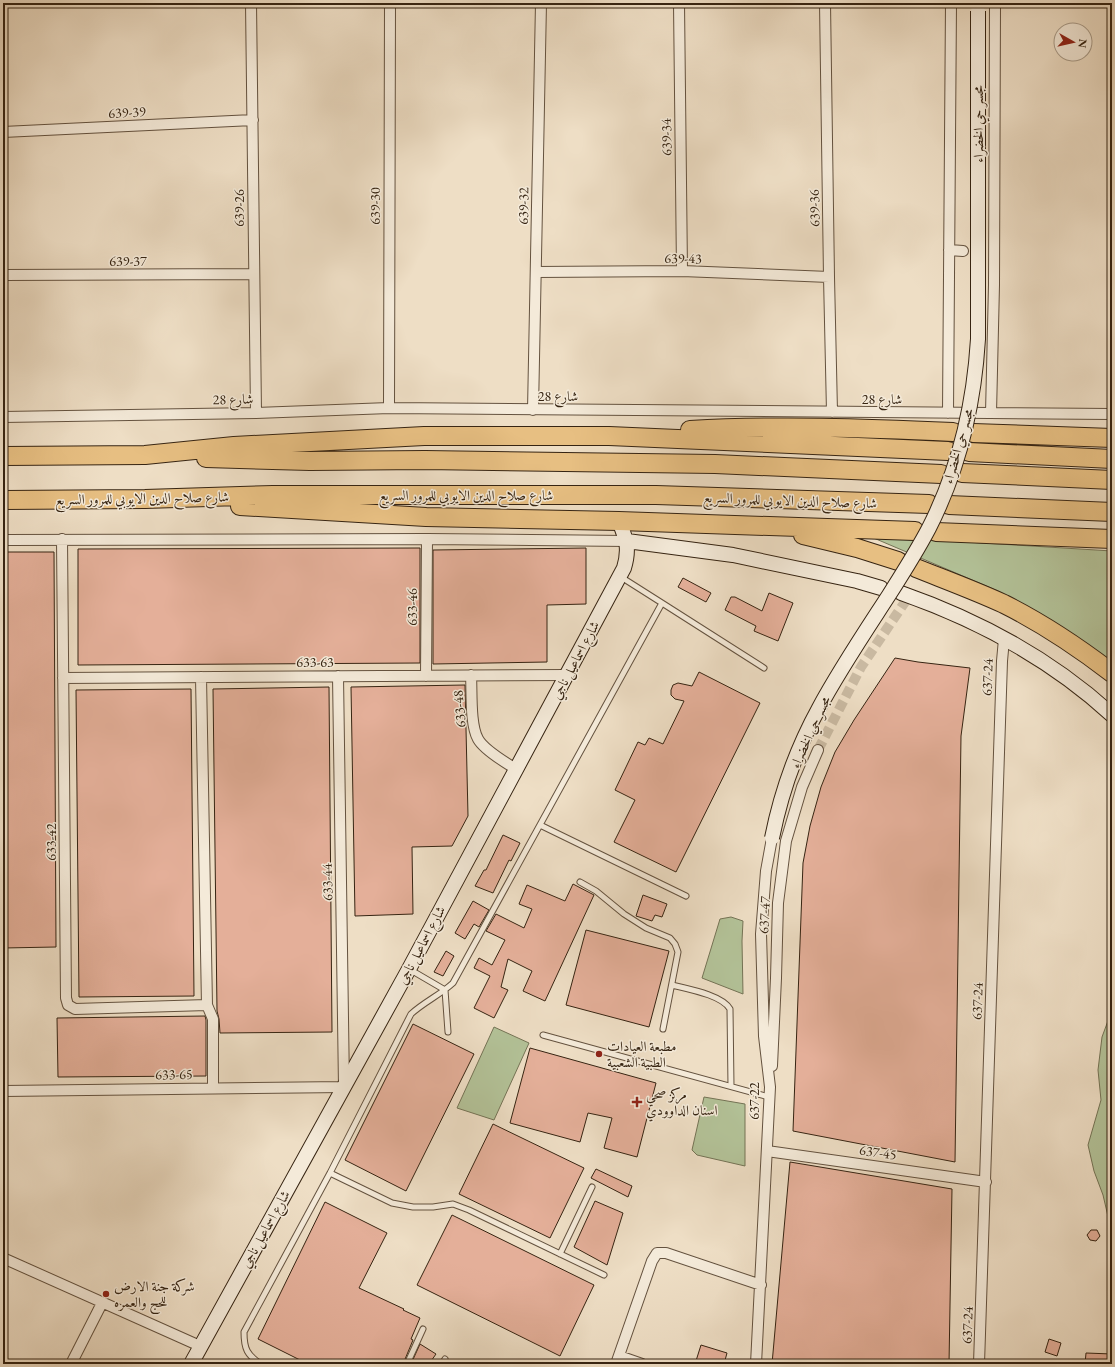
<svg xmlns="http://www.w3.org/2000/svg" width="1115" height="1367" font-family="'EB Garamond',Amiri,serif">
  <rect width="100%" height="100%" fill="#eedec5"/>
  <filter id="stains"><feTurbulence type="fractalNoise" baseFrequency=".005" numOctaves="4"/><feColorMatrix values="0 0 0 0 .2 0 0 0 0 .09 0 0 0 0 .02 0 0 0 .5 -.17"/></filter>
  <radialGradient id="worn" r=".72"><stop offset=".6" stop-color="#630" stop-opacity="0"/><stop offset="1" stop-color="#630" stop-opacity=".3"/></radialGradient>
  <path fill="#b3c298" stroke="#747355" d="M 869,536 L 1112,551 L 1112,663 L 1037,612 L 998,591 Z
    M 731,917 L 743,921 L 742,941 L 743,994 L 702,978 L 720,919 Z
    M 1112,1010 L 1112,1228 L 1110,1225 L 1103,1195 L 1094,1171 L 1088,1145 L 1101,1100 L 1098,1070 L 1102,1037 Z
    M 494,1027 L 529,1043 L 494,1120 L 457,1108 Z
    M 704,1097 L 745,1104 L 745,1166 L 697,1155 L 692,1150 Z"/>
  <path fill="#e4af99" stroke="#362412" d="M 420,548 L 420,663 L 78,665 L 78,549 Z
    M 586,548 L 586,604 L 547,605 L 547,662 L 433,664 L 433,550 Z
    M 3,552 L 54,552 L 56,947 L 3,948 Z
    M 683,578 L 711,593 L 706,602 L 678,587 Z
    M 769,593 L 793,603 L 778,641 L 754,631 L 756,626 L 725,610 L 731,597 L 735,597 L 762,611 Z
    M 895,658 L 918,662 L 970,668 L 961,736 L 955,1162 L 793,1131 L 803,863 L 810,826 L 821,787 L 835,752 L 854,720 Z
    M 699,672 L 760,703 L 676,872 L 614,842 L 635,800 L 615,790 L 638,742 L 645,745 L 649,738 L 663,744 L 684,701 L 675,699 L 671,695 L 671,690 L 673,685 L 678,683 L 692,686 Z
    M 465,685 L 468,816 L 452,846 L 412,847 L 413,914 L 355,916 L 351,687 Z
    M 329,687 L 332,1032 L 220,1033 L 219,1019 L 217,1011 L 213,689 Z
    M 191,689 L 194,996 L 79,997 L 76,690 Z
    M 503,835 L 520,843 L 511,861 L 509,860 L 493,893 L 475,886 L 484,870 L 486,870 Z
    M 573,884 L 594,895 L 545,1001 L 523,991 L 532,971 L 508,959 L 501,987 L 508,990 L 494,1018 L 474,1008 L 490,976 L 474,968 L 479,958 L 492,965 L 505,940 L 486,931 L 496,914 L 524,928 L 532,909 L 519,904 L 527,885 L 565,901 Z
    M 643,895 L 667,904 L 662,917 L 655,915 L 652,921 L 636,916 Z
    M 473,901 L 489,910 L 479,927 L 474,924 L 465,939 L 455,933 Z
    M 586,930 L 669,951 L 649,1027 L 566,1005 Z
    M 446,951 L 454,956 L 443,976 L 434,972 Z
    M 205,1016 L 206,1020 L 206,1076 L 58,1077 L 57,1018 Z
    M 413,1024 L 474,1054 L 406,1191 L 345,1160 Z
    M 530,1048 L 656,1083 L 637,1157 L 604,1148 L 612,1118 L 588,1113 L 580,1142 L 510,1123 Z
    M 493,1124 L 584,1168 L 550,1238 L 459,1194 Z
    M 790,1162 L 952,1189 L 949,1364 L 772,1364 Z
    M 596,1169 L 632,1186 L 628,1197 L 591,1178 Z
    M 595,1201 L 623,1213 L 607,1265 L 574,1247 Z
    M 325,1202 L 387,1233 L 359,1288 L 404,1309 L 403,1310 L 420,1318 L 411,1339 L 413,1340 L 403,1364 L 308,1364 L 258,1339 Z
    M 452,1215 L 594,1285 L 560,1356 L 417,1285 Z
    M 1091,1230 L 1097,1230 L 1100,1236 L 1096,1241 L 1090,1240 L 1087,1235 Z
    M 1049,1339 L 1061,1343 L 1057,1356 L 1045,1352 Z
    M 420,1344 L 436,1354 L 429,1364 L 411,1364 Z
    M 701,1345 L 727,1353 L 724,1364 L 695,1364 Z
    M 1086,1353 L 1112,1354 L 1112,1364 L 1085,1364 Z"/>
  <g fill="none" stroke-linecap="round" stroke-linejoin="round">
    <path stroke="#c9b9a1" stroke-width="10" stroke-dasharray="10 5" stroke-linecap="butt" d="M 818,750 L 861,667 L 909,596"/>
    <defs>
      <path id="lane" d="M 621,577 L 662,603
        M 540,825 L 686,896
        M 580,882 L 596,891 L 624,914 L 646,928 L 670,938 L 675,944 L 678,952 L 663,1029
        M 409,969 L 445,990 L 448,1032
        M 672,985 C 688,989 722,995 730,1009 L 731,1086
        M 543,1035 L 769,1097
        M 330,1173 L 392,1203 L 413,1207 L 433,1207 L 453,1204 L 469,1210 L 604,1275
        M 560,1254 L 592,1187
        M 261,1364 C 247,1355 244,1349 244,1332 L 330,1173 L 411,1014 C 424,1002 440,995 453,983 L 662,603 L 764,668
        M 407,1364 L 423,1329
        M 442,1364 L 445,1359"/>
      <path id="street" d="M 251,3 L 256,413
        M 679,3 L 682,271
        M 825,3 L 829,277 L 832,412
        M 3,132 L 253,120
        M 949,250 L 963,251
        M 536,272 L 682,271 L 829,277
        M 3,275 L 254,274
        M 389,408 L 390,3
        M 533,410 L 541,3
        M 948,413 L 951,3
        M 991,413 L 994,285 L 995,3
        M 3,417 L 256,413 L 389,408 L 1112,414
        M 62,539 L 66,998 L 68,1005 L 75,1009 L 207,1005 L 201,677
        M 3,540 L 427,539 L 627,541
        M 471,675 C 472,692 470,725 478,739 C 484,750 506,763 516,769
        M 426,676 L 427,539
        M 63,678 L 567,675
        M 207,1005 L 213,1019 L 213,1088
        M 772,1066 L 776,978 L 778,903 L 786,841 L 802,787 L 818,750
        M 3,1091 L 344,1087 L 338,676
        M 767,1151 L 986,1182
        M 3,1258 L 200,1346
        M 619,1356 L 642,1364
        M 71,1364 L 102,1303
        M 616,1364 L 652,1261 L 657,1253 L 666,1253 L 761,1285
        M 756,1364 L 770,1087 L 764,1036 L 761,934 L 766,871 L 772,838
        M 979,1364 L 1002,661 L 1004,639"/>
      <path id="secondary" d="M 627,541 L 733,555 L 857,581 L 881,588
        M 901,593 C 978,620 1052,660 1112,715
        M 191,1364 L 409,969 L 624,568 C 630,548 626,539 619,521"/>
      <path id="highway" d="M 690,430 C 777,425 865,428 953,432
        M 973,433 L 1112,438
        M 969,452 L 1112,459
        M 3,456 L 145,455 L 234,446 L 424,436 L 609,436 L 948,451
        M 206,458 L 310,461 L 425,460 L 715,464 L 941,474
        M 962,473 L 1112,480
        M 3,500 L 145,499 L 273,495 L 656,495 L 929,504
        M 949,505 L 1112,512
        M 240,506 L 426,517 L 619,521 L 915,531
        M 936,532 L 1112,539
        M 803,535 L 857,548 L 898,561
        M 916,568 C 946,580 976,591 1004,604 C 1042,623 1078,647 1112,673"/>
    </defs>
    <use href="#lane" stroke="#64523f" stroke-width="7"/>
    <use href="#street" stroke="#64523f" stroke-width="12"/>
    <use href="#secondary" stroke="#362412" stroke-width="16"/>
    <use href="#highway" stroke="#362412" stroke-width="20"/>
    <use href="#lane" stroke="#f4ead9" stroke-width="5"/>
    <use href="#street" stroke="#f4ead9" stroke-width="10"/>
    <use href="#secondary" stroke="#f4ead9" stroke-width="14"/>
    <use href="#highway" stroke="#e7bf82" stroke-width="18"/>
    <defs>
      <path id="secondary-bridge" d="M 772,838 C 781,793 797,748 819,708 C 840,669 865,632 889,595 C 903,573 917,551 929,528 C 959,469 974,405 978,339 L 978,11"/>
    </defs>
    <use href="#secondary-bridge" stroke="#362412" stroke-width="16" stroke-linecap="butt"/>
    <use href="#secondary-bridge" stroke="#f4ead9" stroke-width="14"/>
  </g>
  <g fill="#8f2418" stroke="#f4ead9" stroke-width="1.5">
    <circle cx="599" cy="1054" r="4"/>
    <path d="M635 1096h4v4h4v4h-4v4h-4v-4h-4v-4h4z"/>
    <circle cx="106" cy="1294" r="4"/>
  </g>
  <g text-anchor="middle" stroke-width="3" stroke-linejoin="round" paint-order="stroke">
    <g font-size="14" fill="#362412" stroke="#f4ead9">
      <text transform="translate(127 112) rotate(-3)" y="5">639-39</text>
      <text transform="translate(978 124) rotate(-90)" y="5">مجسر حي الخضراء</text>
      <text transform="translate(666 137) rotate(-91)" y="5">639-34</text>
      <text transform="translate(375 206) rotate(-90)" y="5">639-30</text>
      <text transform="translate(523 206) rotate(-89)" y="5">639-32</text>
      <text transform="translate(239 208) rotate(-90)" y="5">639-26</text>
      <text transform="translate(814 208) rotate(-91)" y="5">639-36</text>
      <text transform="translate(683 258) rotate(1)" y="5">639-43</text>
      <text x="128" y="266">639-37</text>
      <text x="558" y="401">شارع 28</text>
      <text transform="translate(233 399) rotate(-1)" y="5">شارع 28</text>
      <text x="882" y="404">شارع 28</text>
      <text transform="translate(958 446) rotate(-74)" y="5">مجسر حي الخضراء</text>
      <text x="466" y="500">شارع صلاح الدين الايوبي للمرور السريع</text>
      <text transform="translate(142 498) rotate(-1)" y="5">شارع صلاح الدين الايوبي للمرور السريع</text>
      <text transform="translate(790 500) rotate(2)" y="5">شارع صلاح الدين الايوبي للمرور السريع</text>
      <text transform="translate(412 607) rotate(-90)" y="5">633-46</text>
      <text transform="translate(575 660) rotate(-62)" y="5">شارع اسماعيل ناجي</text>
      <text x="315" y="667">633-63</text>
      <text transform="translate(987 677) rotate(-88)" y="5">637-24</text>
      <text transform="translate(459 709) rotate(-95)" y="5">633-48</text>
      <text transform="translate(810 732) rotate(-65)" y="5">مجسر حي الخضراء</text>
      <text transform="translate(51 842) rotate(-90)" y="5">633-42</text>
      <text transform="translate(327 882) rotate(-91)" y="5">633-44</text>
      <text transform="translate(764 915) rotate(-87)" y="5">637-47</text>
      <text transform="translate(421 945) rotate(-62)" y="5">شارع اسماعيل ناجي</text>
      <text transform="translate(977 1001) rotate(-88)" y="5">637-24</text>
      <text transform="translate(174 1074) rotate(-1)" y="5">633-65</text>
      <text transform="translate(754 1101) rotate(-90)" y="5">637-22</text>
      <text transform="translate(878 1152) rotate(8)" y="5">637-45</text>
      <text transform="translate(265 1229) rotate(-61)" y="5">شارع اسماعيل ناجي</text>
      <text transform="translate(967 1325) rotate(-88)" y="5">637-24</text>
    </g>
    <g font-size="14" fill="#362412" stroke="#f4ead9" text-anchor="start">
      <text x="607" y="1051">مطبعة العيادات<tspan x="607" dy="16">الطبية الشعبية</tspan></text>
      <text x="646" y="1099">مركز صحي<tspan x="646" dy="16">اسنان الداوودي</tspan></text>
      <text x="114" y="1291">شركة جنة الارض<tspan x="114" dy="16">للحج والعمره</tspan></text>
    </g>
  </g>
  <rect width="1115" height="1367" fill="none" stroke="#eedec5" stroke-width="16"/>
  <rect x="4" y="4" width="1107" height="1359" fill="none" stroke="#362412" stroke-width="2"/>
  <rect x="8" y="8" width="1099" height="1351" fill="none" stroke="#362412"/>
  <g transform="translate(1073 42) rotate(98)"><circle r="19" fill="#f4ead9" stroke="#a89b89"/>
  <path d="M0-3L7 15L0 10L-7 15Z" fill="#8f2418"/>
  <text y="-6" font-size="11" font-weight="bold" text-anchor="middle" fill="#362412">N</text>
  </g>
  <rect width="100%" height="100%" filter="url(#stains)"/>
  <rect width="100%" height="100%" fill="url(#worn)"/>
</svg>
